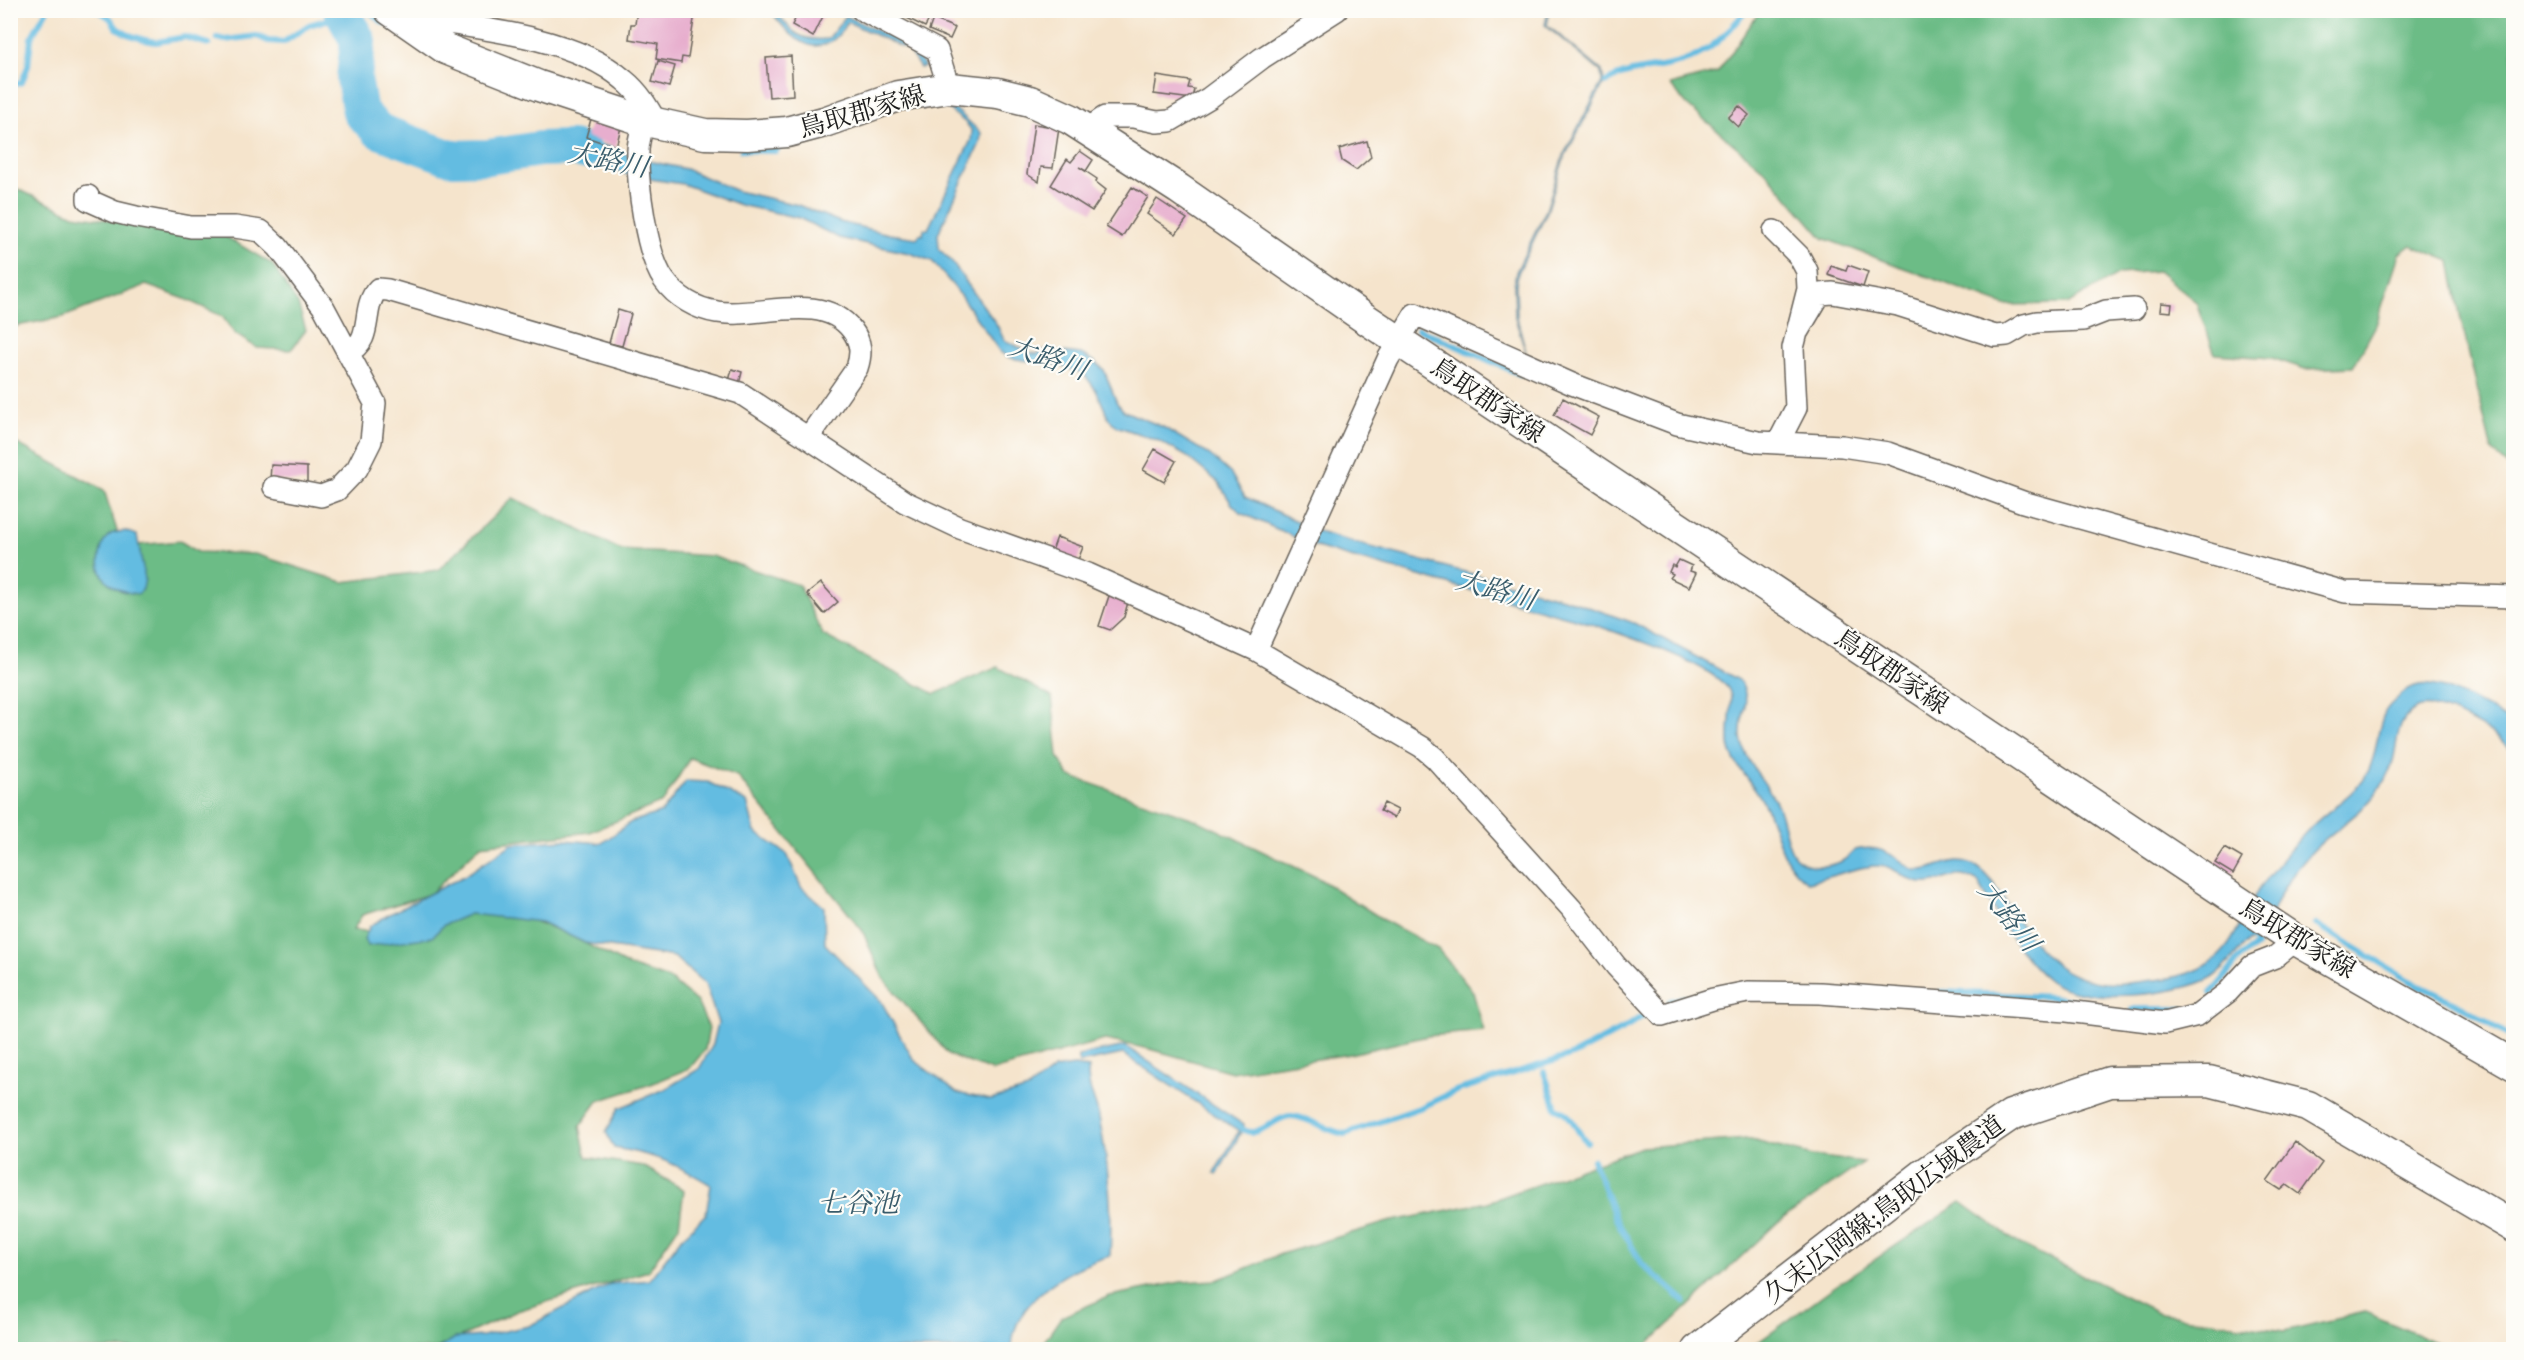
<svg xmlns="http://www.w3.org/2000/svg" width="2524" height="1360" font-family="'Sorts Mill Goudy','Noto Serif JP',serif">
  <rect width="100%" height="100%" fill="#fdfcf7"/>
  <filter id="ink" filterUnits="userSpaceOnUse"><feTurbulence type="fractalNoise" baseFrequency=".0167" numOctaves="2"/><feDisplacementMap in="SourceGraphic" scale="12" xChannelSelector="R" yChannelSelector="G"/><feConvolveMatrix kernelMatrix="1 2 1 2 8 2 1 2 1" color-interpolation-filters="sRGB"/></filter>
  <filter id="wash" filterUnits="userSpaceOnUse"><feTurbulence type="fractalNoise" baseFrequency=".008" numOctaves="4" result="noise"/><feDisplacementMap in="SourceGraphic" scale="24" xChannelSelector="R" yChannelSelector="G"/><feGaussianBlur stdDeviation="1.35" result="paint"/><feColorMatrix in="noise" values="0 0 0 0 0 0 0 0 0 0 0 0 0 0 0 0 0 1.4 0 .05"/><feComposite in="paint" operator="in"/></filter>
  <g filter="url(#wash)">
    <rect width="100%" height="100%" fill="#f5e4cc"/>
    <path fill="#6cbc86" stroke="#446c51" stroke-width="1.5" d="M 1760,11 L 2513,11 L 2513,470 L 2492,451 L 2461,320 L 2450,261 L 2411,245 L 2399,254 L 2376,325 L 2353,367 L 2305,369 L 2272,358 L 2215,354 L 2196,302 L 2158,271 L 2119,274 L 2067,304 L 2004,305 L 1823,238 L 1765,171 L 1687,105 L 1670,85 L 1718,72 Z
      M 11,186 L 74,215 L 225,236 L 272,264 L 298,304 L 306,330 L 291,350 L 257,348 L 235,334 L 222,316 L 185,299 L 146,285 L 63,317 L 11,327 Z
      M 10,440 L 104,490 L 119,537 L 138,545 L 180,541 L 198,552 L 255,554 L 343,582 L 438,570 L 513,498 L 621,550 L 712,556 L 799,585 L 823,635 L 935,694 L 998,667 L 1052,697 L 1058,756 L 1069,776 L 1197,820 L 1318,878 L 1387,922 L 1438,949 L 1473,992 L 1484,1031 L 1428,1036 L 1350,1054 L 1232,1072 L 1150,1049 L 1105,1040 L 992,1071 L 949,1055 L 883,978 L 862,930 L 737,776 L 690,758 L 663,802 L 590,832 L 481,845 L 430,894 L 362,915 L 353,930 L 392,933 L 437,909 L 501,908 L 567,934 L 629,966 L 669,979 L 697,1002 L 709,1028 L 705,1050 L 690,1068 L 651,1084 L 598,1101 L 580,1126 L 586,1157 L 643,1166 L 684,1190 L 679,1226 L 648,1271 L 517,1311 L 435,1349 L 11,1349 Z
      M 1747,1139 L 1813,1156 L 1864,1162 L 1778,1222 L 1643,1349 L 1039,1349 L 1061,1317 L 1110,1296 L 1181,1282 L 1217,1280 L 1281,1254 L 1388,1222 L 1488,1202 L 1642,1147 Z
      M 1961,1202 L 2018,1243 L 2161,1314 L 2284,1331 L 2365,1312 L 2451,1349 L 1749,1349 L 1831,1289 Z"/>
    <path fill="#64bce1" stroke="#406c7e" stroke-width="1.5" d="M 771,11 L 776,11 C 791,32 800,42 828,39 L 846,16 L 912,47 L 925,67 L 920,68 L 908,50 L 848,22 C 843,28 839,36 833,40 C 808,59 783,28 771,11 Z
      M 1548,11 L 1550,11 L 1547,25 L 1602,71 L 1604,83 L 1564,158 L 1547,212 L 1518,273 L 1516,285 L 1517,318 L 1526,352 L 1515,318 L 1514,285 L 1516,272 L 1546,210 L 1563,156 L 1602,82 L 1601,72 L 1545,25 Z
      M 948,102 L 981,133 L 980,143 L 938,234 L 939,249 L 951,261 L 997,325 L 1004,340 L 1031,353 L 1037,354 L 1045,350 L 1081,354 L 1094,361 L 1104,370 L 1117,403 L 1124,411 L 1163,427 L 1210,455 L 1231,474 L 1245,497 L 1322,533 L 1348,541 L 1563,598 L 1634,623 L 1739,680 C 1754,702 1739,713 1741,737 C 1744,761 1766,782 1776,802 C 1790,828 1780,868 1823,866 C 1837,865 1845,861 1855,850 C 1876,845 1887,851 1904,863 C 1908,866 1911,869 1915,870 C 1932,873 1951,854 1972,864 C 1989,872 1998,890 2008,905 C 2041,958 2069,991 2137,982 C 2161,979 2185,978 2207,965 C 2235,948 2240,918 2257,892 C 2268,874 2297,841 2312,826 C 2329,809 2351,797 2365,777 C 2378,757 2375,733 2385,712 C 2388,706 2394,701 2400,696 C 2405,691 2412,686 2419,685 C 2442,680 2495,711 2513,724 L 2513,753 C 2502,735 2435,696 2415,709 C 2396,721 2398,742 2393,761 C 2390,772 2385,780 2379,789 C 2361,816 2331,830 2310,854 C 2301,864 2292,875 2285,886 C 2276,901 2270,921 2259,934 C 2255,938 2249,941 2244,945 C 2235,955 2225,970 2213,977 C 2179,996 2082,1005 2050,981 C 2021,959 1996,914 1978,882 C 1954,866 1943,886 1921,883 C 1907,882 1897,868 1884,866 C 1866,863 1827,879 1807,882 C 1776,860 1778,824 1759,795 C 1750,780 1734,765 1730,749 C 1725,729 1737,698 1727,687 C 1704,661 1621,634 1586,622 L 1343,555 L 1317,547 L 1241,513 L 1231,503 L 1219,483 L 1186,456 L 1157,440 L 1116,426 L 1109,419 L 1096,390 L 1084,374 L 1061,366 L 1010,358 L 1000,352 L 955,288 L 932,261 L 909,253 L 839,238 L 799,218 L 740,205 L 683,184 L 630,176 L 611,168 L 560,152 L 539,155 L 532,143 L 564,138 L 586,141 L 621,150 L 630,157 L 686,169 L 737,191 L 798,205 L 840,222 L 889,234 L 917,238 L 920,234 L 923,235 L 924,229 L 928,229 L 971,140 L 972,131 L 966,123 L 942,104 Z
      M 125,531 L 137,535 L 145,579 L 143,589 L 138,594 C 113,592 93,577 101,550 C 103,543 105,537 111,534 C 115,532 121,532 125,531 Z
      M 686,781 L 708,782 L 747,802 L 755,832 L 787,854 L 801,887 L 824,907 L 825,944 L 881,1001 L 913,1059 L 957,1093 L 991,1100 L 1028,1089 L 1054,1069 L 1074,1066 L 1089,1068 C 1085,1084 1096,1101 1099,1117 C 1108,1163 1113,1210 1110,1256 C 1069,1268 1012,1300 1012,1349 L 437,1349 L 455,1338 L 482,1336 L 529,1326 L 610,1284 L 649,1280 L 680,1240 L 706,1214 L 711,1185 C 674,1163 657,1155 614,1148 L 606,1132 L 619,1108 L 665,1089 L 699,1069 L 713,1044 L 718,1023 L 705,984 L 674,957 L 585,943 L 541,922 L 470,914 L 444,925 L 432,937 L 368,946 L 364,939 L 370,926 L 388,915 L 464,876 L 512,844 L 563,840 L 602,843 L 631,822 L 662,812 Z
      M 1125,1046 L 1244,1125 L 1243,1129 L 1217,1175 L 1214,1173 L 1239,1131 L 1123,1054 L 1079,1063 L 1078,1056 Z"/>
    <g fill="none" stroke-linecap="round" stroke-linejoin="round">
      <path stroke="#64bce1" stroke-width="6" d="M 98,10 L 110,18 L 117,28 L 127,34 L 145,40 L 156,42 L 185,37 L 209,44
        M 367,10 L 384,23
        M 217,38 L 225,40 L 257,36 L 268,41 L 284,42 L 309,25 L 333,18
        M 1606,82 C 1629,68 1657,70 1682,62 C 1710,53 1728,33 1746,10
        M 10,85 L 22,82 L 28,66 L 31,38 L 47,10
        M 742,150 L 776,151 L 780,146 L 786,146
        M 1418,329 L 1520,374
        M 2316,924 L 2408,980 L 2465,1008 L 2514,1039
        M 1941,992 L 2052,997 L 2092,1004
        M 2211,993 C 2228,977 2235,957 2256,946 L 2252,933
        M 1670,1001 L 1687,997
        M 2132,1009 L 2182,1009
        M 1544,1072 L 1556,1108 C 1576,1116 1573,1129 1587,1142
        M 1239,1126 C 1256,1144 1273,1116 1291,1116 C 1306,1116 1328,1132 1345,1134 L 1422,1107 L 1458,1090 L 1573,1055 L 1630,1025 L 1645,1014
        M 1593,1160 L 1616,1219 L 1642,1264 L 1684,1301"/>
      <path stroke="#64bce1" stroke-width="36" d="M 341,10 L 358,41 L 354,78 L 360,112 L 379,131 L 451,158 L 488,157 L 540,149 L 572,148 L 584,151"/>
    </g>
    <g id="blocks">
      <path fill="#e7aece" d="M 637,10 L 695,13 L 688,58 L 682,57 L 681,63 L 656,59 L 658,44 L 629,39 L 631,24 L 635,24 Z
        M 800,10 L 826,10 L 813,37 L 792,25 Z
        M 898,10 L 925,10 L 924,13 L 931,16 L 925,27 L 897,13 Z
        M 933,19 L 955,28 L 950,39 L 929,30 Z
        M 791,56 L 793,95 L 769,97 L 766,58 Z
        M 658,61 L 675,66 L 669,87 L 652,82 Z
        M 1157,76 L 1190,81 L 1188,88 L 1194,89 L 1192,99 L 1154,94 Z
        M 1739,106 L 1749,115 L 1738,127 L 1728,118 Z
        M 591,119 L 621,127 L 616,147 L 586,137 Z
        M 1034,124 L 1059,128 L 1053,168 L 1041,167 L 1039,182 L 1027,174 Z
        M 1367,141 L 1371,157 L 1356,170 L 1342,161 L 1339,149 Z
        M 1080,151 L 1093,160 L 1086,171 L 1079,167 L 1097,179 L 1096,182 L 1106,190 L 1092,211 L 1051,185 L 1067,159 L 1071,162 Z
        M 1132,187 L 1148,197 L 1122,237 L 1106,227 Z
        M 1157,199 L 1187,219 L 1176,234 L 1147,214 Z
        M 1848,265 L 1868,272 L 1863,287 L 1828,275 L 1831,266 L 1846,271 Z
        M 2161,303 L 2172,304 L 2171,312 L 2160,311 Z
        M 618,310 L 631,314 L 622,346 L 609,343 Z
        M 732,369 L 742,372 L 739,384 L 729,381 Z
        M 1563,398 L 1599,417 L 1590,435 L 1554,415 Z
        M 1155,449 L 1176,461 L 1164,482 L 1143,470 Z
        M 271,465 L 307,467 L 307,482 L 270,480 Z
        M 1057,537 L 1083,547 L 1076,565 L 1052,551 Z
        M 1679,560 L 1692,566 L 1690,571 L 1696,573 L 1689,587 L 1670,578 L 1673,574 L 1669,572 L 1672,565 L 1675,567 Z
        M 821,583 L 838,602 L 824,614 L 807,594 Z
        M 1110,593 L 1129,598 L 1124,617 L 1110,630 L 1099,626 Z
        M 1384,803 L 1398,810 L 1394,818 L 1380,811 Z
        M 2225,848 L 2242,858 L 2233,874 L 2215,863 Z
        M 2295,1142 L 2322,1163 L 2300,1194 L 2287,1185 L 2281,1190 L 2267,1181 Z"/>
    </g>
  </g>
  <g filter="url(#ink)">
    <use href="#blocks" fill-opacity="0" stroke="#68625a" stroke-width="1.5"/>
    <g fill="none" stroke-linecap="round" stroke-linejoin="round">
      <defs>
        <path id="street" d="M 862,10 L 937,50 L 949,88
          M 404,17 C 470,27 573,35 624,80 C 639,92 648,107 657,124
          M 642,120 C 643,130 638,140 638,151 C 637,181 646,255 664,280 C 676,297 696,309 717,312 C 757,319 822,290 852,330 C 861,342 862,353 857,368 L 809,437
          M 1086,130 L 1105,117 L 1133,117 L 1157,122 L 1170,121 L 1209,98 L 1262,58 L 1337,10
          M 88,196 L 88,200 L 115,212 L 136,217 L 191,227 L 235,227 L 261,231 L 278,247 L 324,308 L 375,403 L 371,441 L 357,469 L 337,490 L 321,496 L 274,487
          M 1774,231 L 1799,256 L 1807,271 L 1808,289 L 1793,348 L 1796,408 L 1778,443
          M 1798,331 L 1820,294 L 1833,293 L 1898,305 L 1995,336 L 2007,335 L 2024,325 L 2037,322 L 2083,320 L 2106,311 L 2134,309
          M 348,352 C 375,340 360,308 378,289 L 388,290 L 740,393 L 905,502 L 960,528 L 1088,574 L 1256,650 L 1422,747 L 1435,758 L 1571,908 L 1616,966 L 1662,1015 L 1713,999 L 1748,992 L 1820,993 L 2067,1011 L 2165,1023 L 2198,1015 L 2228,992 L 2252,966 L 2275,957 L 2296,940
          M 1256,650 L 1388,359 L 1415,314 L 1572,384 L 1677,424 L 1758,442 L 1842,446 L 1888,453 L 2023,502 L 2345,592 L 2514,597"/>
        <path id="secondary" d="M 390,10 L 446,49 L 539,86 L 642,120 L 705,134 L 747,135 L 787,132 L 824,122 L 898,96 L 949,88 L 998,93 L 1030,101 L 1070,119 L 1179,189 L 1363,317 L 2296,940 L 2514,1065
          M 1697,1350 L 1924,1174 L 2011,1115 L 2110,1082 L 2209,1081 L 2308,1106 L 2514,1227"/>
      </defs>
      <use href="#street" stroke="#68625a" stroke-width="24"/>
      <use href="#secondary" stroke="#68625a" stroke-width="33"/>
      <use href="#street" stroke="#fff" stroke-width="21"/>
      <use href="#secondary" stroke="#fff" stroke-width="30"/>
    </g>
  </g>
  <g text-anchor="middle" stroke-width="4.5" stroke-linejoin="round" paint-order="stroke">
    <g font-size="26" fill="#1c1c1c" stroke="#fdfcf7">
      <text transform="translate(862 111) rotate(-16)" y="9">鳥取郡家線</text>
      <text transform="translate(1488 400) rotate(34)" y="9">鳥取郡家線</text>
      <text transform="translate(1892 671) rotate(34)" y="9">鳥取郡家線</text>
      <text transform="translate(2298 938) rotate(31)" y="9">鳥取郡家線</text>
      <text transform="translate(1884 1209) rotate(-37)" y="9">久末広岡線;鳥取広域農道</text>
    </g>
    <g font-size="27" font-style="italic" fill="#395c6b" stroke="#fdfcf7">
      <text transform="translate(608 160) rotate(11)" y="9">大路川</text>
      <text transform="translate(1048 358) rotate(19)" y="9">大路川</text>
      <text transform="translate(1496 590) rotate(16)" y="9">大路川</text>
      <text transform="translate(2009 916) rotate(52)" y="9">大路川</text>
      <text x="858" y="1212">七谷池</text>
    </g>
  </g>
  <rect width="2524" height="1360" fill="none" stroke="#fdfcf7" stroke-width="36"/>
</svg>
